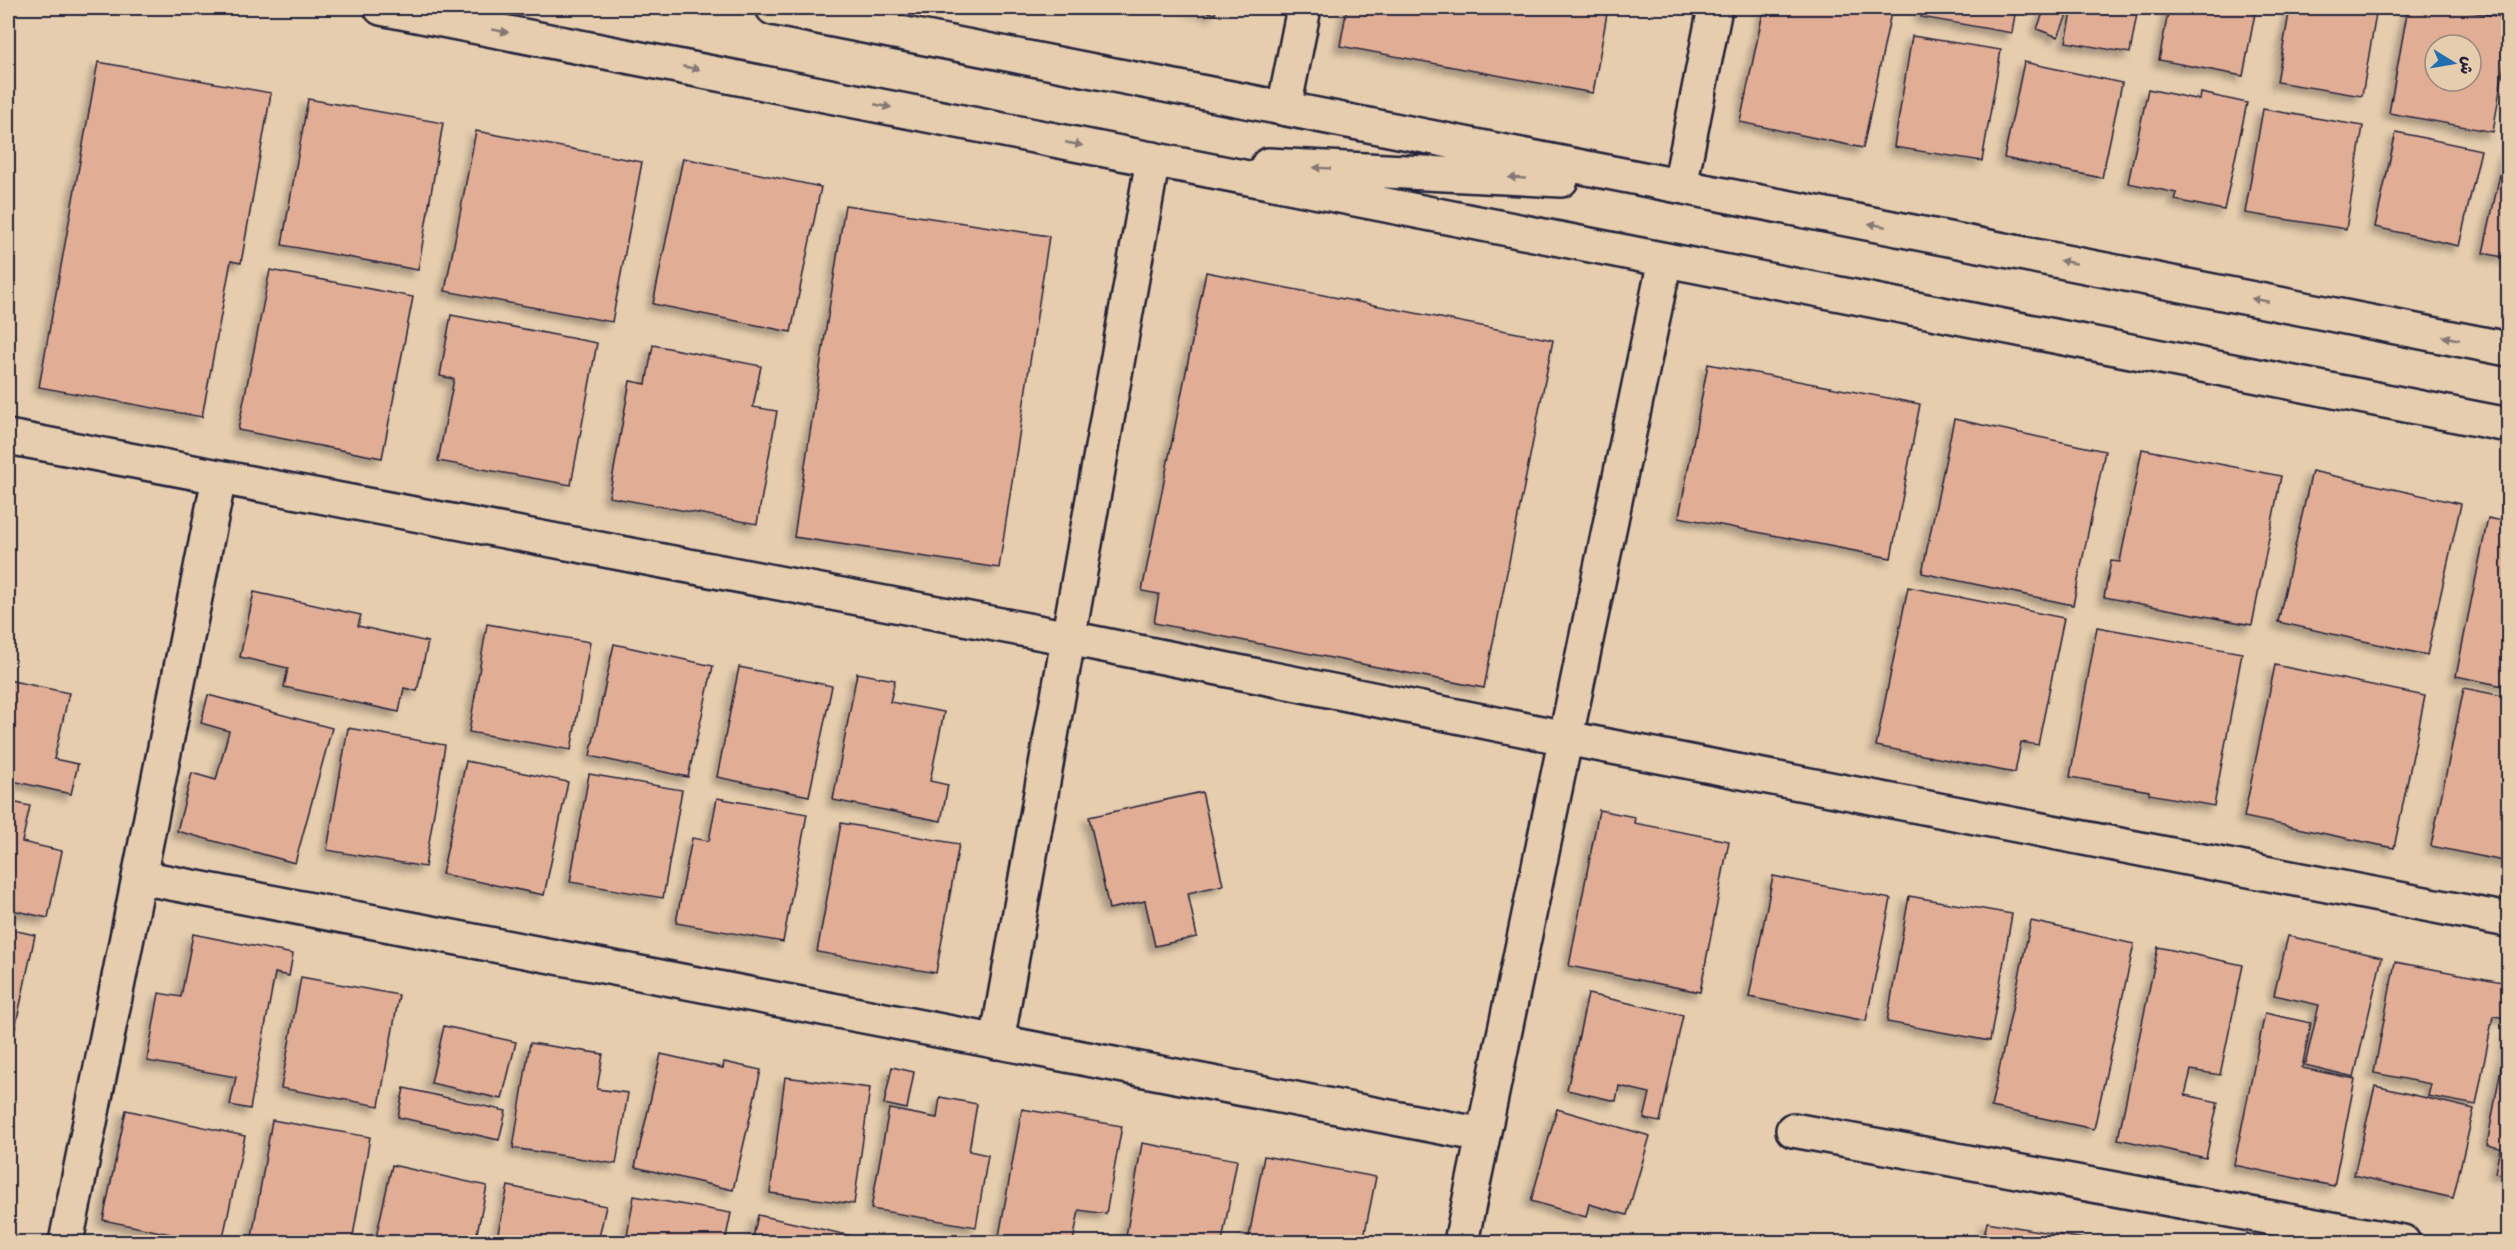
<svg xmlns="http://www.w3.org/2000/svg" width="2516" height="1250" font-family="'Balsamiq Sans','Playpen Sans Arabic',sans-serif">
  <defs>
    <filter id="shadow"><feDropShadow dx="-5.5" dy="5.5" stdDeviation="3" flood-color="#0004"/></filter>
  </defs>
  <rect width="100%" height="100%" fill="#e5cdae"/>
  <filter id="ink" filterUnits="userSpaceOnUse"><feTurbulence type="fractalNoise" baseFrequency=".0167" numOctaves="2"/><feDisplacementMap in="SourceGraphic" scale="12" xChannelSelector="R" yChannelSelector="G"/><feConvolveMatrix kernelMatrix="1 2 1 2 8 2 1 2 1" color-interpolation-filters="sRGB"/></filter>
  <g filter="url(#ink)">
    <path fill="#e1ad95" stroke="#22223b" stroke-width="1.5" fill-rule="evenodd" filter="url(#shadow)" d="M 1189,8 L 1217,8 L 1215,14 Z
      M 1347,8 L 1608,8 L 1593,93 L 1340,46 Z
      M 1764,8 L 1892,8 L 1863,148 L 1740,122 Z
      M 1922,8 L 2016,8 L 2012,33 L 1921,17 Z
      M 2045,8 L 2069,10 L 2058,37 L 2037,29 Z
      M 2073,8 L 2138,8 L 2130,53 L 2066,42 Z
      M 2169,8 L 2256,8 L 2243,76 L 2159,60 Z
      M 2290,8 L 2377,8 L 2362,96 L 2277,82 Z
      M 2408,8 L 2448,8 L 2508,18 L 2508,41 L 2493,132 L 2389,113 ZM 2435,45 L 2471,45 L 2471,81 L 2435,81 Z
      M 1912,36 L 2001,50 L 1982,161 L 1894,147 Z
      M 98,62 L 271,93 L 241,263 L 231,261 L 202,417 L 39,387 Z
      M 2024,62 L 2122,83 L 2102,178 L 2004,158 Z
      M 2148,89 L 2200,100 L 2201,93 L 2247,103 L 2224,210 L 2175,200 L 2177,193 L 2128,183 Z
      M 308,99 L 443,123 L 418,270 L 282,245 Z
      M 2263,109 L 2363,126 L 2346,229 L 2245,213 Z
      M 476,131 L 642,162 L 612,322 L 445,291 Z
      M 2396,132 L 2481,150 L 2459,246 L 2375,227 Z
      M 2505,151 L 2508,152 L 2508,258 L 2483,253 Z
      M 683,158 L 821,187 L 791,332 L 653,304 Z
      M 845,205 L 1049,236 L 999,568 L 794,537 Z
      M 270,270 L 413,297 L 382,458 L 238,430 Z
      M 1206,272 L 1553,340 L 1484,688 L 1154,623 L 1159,594 L 1142,591 Z
      M 451,315 L 597,343 L 571,485 L 438,461 L 454,379 L 440,376 Z
      M 653,345 L 761,366 L 753,407 L 777,411 L 757,524 L 609,497 L 630,381 L 646,384 Z
      M 1708,364 L 1920,404 L 1891,558 L 1679,517 Z
      M 1954,419 L 2105,451 L 2073,605 L 1922,573 Z
      M 2142,449 L 2281,476 L 2252,625 L 2104,597 L 2111,561 L 2120,562 Z
      M 2312,471 L 2461,504 L 2427,655 L 2278,622 Z
      M 2488,518 L 2508,522 L 2508,687 L 2456,676 Z
      M 1908,587 L 2064,618 L 2038,745 L 2021,742 L 2015,773 L 1876,746 Z
      M 254,592 L 361,615 L 358,626 L 428,642 L 417,691 L 404,688 L 399,712 L 284,687 L 288,668 L 240,657 Z
      M 487,624 L 590,642 L 571,750 L 469,732 Z
      M 2097,627 L 2242,653 L 2214,806 L 2149,794 L 2149,791 L 2070,777 Z
      M 614,644 L 713,666 L 688,777 L 590,756 Z
      M 2275,665 L 2425,696 L 2394,848 L 2244,817 Z
      M 739,667 L 832,686 L 809,796 L 717,777 Z
      M 857,673 L 895,680 L 890,702 L 944,712 L 930,781 L 948,785 L 941,821 L 833,800 Z
      M 8,680 L 69,693 L 54,759 L 78,764 L 71,794 L 8,780 Z
      M 2464,688 L 2508,697 L 2508,862 L 2431,846 Z
      M 208,695 L 332,728 L 295,863 L 177,831 L 192,773 L 216,780 L 229,731 L 201,723 Z
      M 348,728 L 445,745 L 425,867 L 327,850 Z
      M 466,761 L 568,782 L 544,895 L 442,874 Z
      M 589,774 L 682,790 L 663,898 L 570,882 Z
      M 1202,792 L 1223,885 L 1188,893 L 1197,937 L 1155,946 L 1145,901 L 1109,909 L 1089,817 Z
      M 717,798 L 807,814 L 783,942 L 676,923 L 692,838 L 709,841 Z
      M 8,801 L 30,806 L 22,842 L 62,851 L 48,918 L 8,909 Z
      M 1599,810 L 1635,817 L 1634,823 L 1729,841 L 1700,992 L 1569,966 Z
      M 841,823 L 959,844 L 936,973 L 817,952 Z
      M 1773,876 L 1891,899 L 1866,1021 L 1749,997 Z
      M 1909,896 L 2012,914 L 1990,1041 L 1887,1022 Z
      M 2031,921 L 2134,944 L 2094,1129 L 1991,1107 Z
      M 8,929 L 35,935 L 15,1029 L 8,1027 Z
      M 193,934 L 293,954 L 289,976 L 275,973 L 250,1109 L 230,1105 L 236,1077 L 147,1061 L 159,993 L 181,997 Z
      M 2288,936 L 2382,957 L 2354,1077 L 2305,1065 L 2319,1005 L 2274,995 Z
      M 2158,947 L 2243,965 L 2220,1075 L 2191,1070 L 2185,1095 L 2218,1102 L 2206,1158 L 2118,1139 Z
      M 2395,962 L 2508,983 L 2508,1018 L 2493,1016 L 2476,1105 L 2428,1096 L 2431,1084 L 2374,1073 Z
      M 301,977 L 399,995 L 379,1106 L 281,1088 Z
      M 1588,994 L 1683,1015 L 1660,1122 L 1644,1119 L 1650,1093 L 1619,1086 L 1616,1101 L 1567,1090 Z
      M 2265,1013 L 2311,1023 L 2302,1068 L 2355,1079 L 2334,1186 L 2234,1165 Z
      M 444,1026 L 516,1042 L 502,1099 L 431,1083 Z
      M 2508,1029 L 2508,1176 L 2495,1173 L 2500,1148 L 2487,1145 Z
      M 530,1043 L 603,1054 L 597,1089 L 628,1093 L 616,1164 L 513,1148 Z
      M 661,1054 L 723,1068 L 724,1062 L 761,1070 L 733,1190 L 635,1167 Z
      M 892,1067 L 914,1072 L 907,1109 L 884,1104 Z
      M 785,1077 L 870,1088 L 854,1204 L 770,1193 Z
      M 2375,1086 L 2474,1109 L 2453,1198 L 2354,1175 Z
      M 404,1088 L 506,1111 L 499,1140 L 398,1117 Z
      M 940,1097 L 977,1104 L 969,1151 L 988,1155 L 976,1227 L 871,1209 L 889,1109 L 937,1118 Z
      M 1022,1109 L 1122,1126 L 1106,1214 L 1079,1210 L 1073,1242 L 998,1242 Z
      M 1557,1109 L 1650,1136 L 1627,1215 L 1589,1204 L 1586,1217 L 1531,1201 Z
      M 126,1110 L 245,1136 L 222,1242 L 209,1242 L 103,1220 Z
      M 272,1120 L 370,1137 L 352,1242 L 285,1242 L 252,1237 Z
      M 1142,1143 L 1237,1160 L 1222,1242 L 1125,1242 Z
      M 1264,1156 L 1376,1177 L 1363,1242 L 1248,1242 Z
      M 392,1165 L 487,1186 L 475,1242 L 375,1242 Z
      M 508,1186 L 606,1206 L 598,1242 L 496,1242 Z
      M 634,1196 L 731,1213 L 725,1242 L 626,1242 Z
      M 758,1215 L 852,1236 L 851,1242 L 752,1242 Z
      M 1987,1222 L 2101,1242 L 1983,1242 Z"/>
    <g fill="none" stroke-linecap="round" stroke-linejoin="round">
      <defs>
        <path id="minor" d="M 1284,108 L 1304,8
          M 1680,186 L 1715,8
          M 8,437 L 1069,638 L 1566,738 L 2508,920
          M 140,877 L 1483,1135
          M 997,1042 L 1153,159
          M 1793,1130 L 2403,1242
          M 66,1242 L 219,478
          M 1461,1242 L 1665,260"/>
        <path id="tertiary" d="M 381,8 L 2508,425
          M 773,8 L 2508,349
          M 1268,165 L 1561,180"/>
      </defs>
      <use href="#minor" stroke="#22223b" stroke-width="38"/>
      <use href="#tertiary" stroke="#22223b" stroke-width="38"/>
      <use href="#minor" stroke="#e5cdae" stroke-width="33"/>
      <use href="#tertiary" stroke="#e5cdae" stroke-width="33"/>
    </g>
    <defs><path id="oneway-solid" d="M-6-.8H1V-3.2L6.5 0L1 3.2V.8H-6Z" transform="scale(1.5)"/></defs>
    <g fill="#847874">
      <use href="#oneway-solid" transform="translate(500 31) rotate(11)"/>
      <use href="#oneway-solid" transform="translate(691 68) rotate(11)"/>
      <use href="#oneway-solid" transform="translate(883 106) rotate(11)"/>
      <use href="#oneway-solid" transform="translate(1074 144) rotate(11)"/>
      <use href="#oneway-solid" transform="translate(1322 168) rotate(-177)"/>
      <use href="#oneway-solid" transform="translate(1517 178) rotate(-177)"/>
      <use href="#oneway-solid" transform="translate(1877 225) rotate(-169)"/>
      <use href="#oneway-solid" transform="translate(2068 262) rotate(-169)"/>
      <use href="#oneway-solid" transform="translate(2260 300) rotate(-169)"/>
      <use href="#oneway-solid" transform="translate(2451 338) rotate(-169)"/>
    </g>
  </g>
  <rect width="2516" height="1250" fill="none" stroke="#e5cdae" stroke-width="30"/>
  <rect x="15" y="15" width="2486" height="1220" fill="none" stroke="#22223b" stroke-width="2" filter="url(#ink)"/>
  <g transform="translate(2453 63) rotate(101)"><circle r="28" fill="#e5cdae" stroke="#978980" stroke-width="1.5"/>
  <path d="M0-4.5L10 22L0 15L-10 22Z" fill="#1f6fb2"/>
  <text y="-9" font-size="16" font-weight="bold" text-anchor="middle" fill="#22223b">ش</text>
  </g>
</svg>
